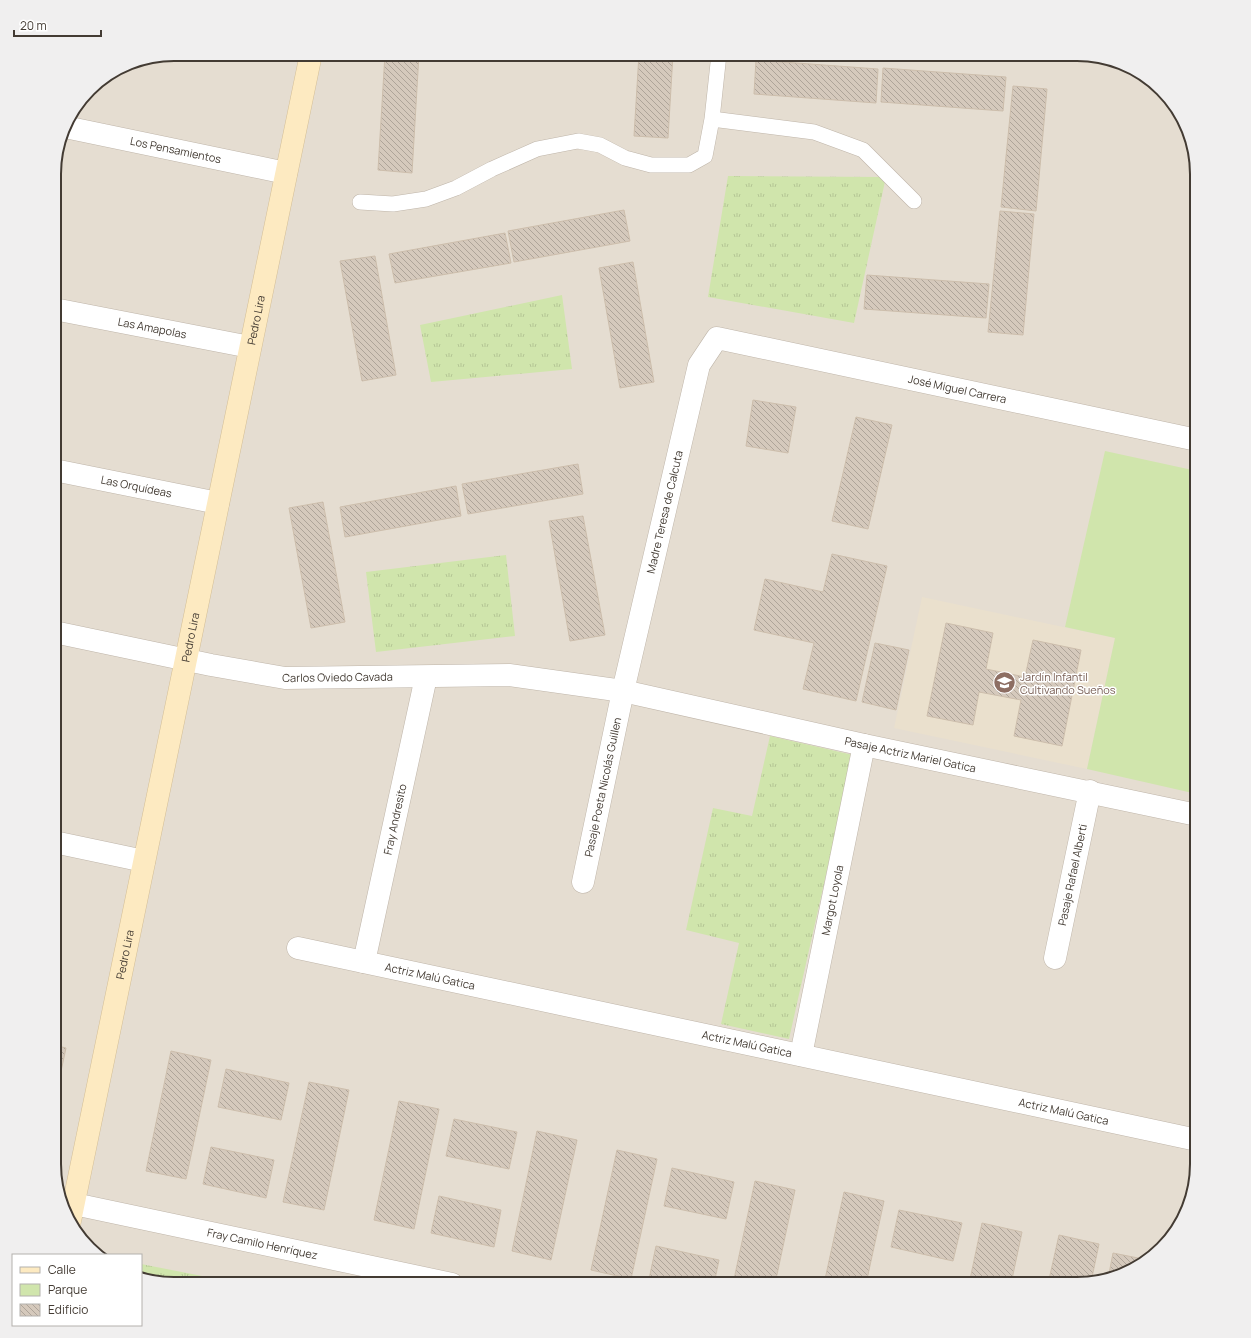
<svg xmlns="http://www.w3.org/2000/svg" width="1251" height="1338" font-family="Manrope,sans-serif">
  <defs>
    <pattern id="grass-tufts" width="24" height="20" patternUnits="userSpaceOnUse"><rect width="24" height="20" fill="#d0e5ac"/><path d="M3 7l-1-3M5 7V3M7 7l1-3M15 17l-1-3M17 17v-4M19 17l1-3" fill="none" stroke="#b4c594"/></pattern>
    <pattern id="building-back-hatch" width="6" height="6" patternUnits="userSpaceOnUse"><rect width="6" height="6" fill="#d5c9bc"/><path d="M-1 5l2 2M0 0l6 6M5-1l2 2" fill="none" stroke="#aea499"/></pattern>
  </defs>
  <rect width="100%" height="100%" fill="#f1ece3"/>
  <path fill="#e5ddd1" d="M 174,54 L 1085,54 L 1130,66 L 1172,101 L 1191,135 L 1197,174 L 1197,1164 L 1185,1217 L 1150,1259 L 1116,1278 L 1077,1284 L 174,1284 L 141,1276 L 141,1255 L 101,1255 L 79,1237 L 60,1203 L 54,1164 L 54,166 L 66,121 L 95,84 L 128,63 Z"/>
  <path fill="#eae0cd" d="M 922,597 L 1115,638 L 1087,769 L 894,728 Z"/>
  <path fill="url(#grass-tufts)" d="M 728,176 L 886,177 L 854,323 L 708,297 Z
    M 562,295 L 572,369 L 431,382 L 420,325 Z
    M 506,555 L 515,636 L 376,652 L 366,572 Z
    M 770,736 L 853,755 L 789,1039 L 721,1024 L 739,943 L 686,930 L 713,808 L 752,816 Z
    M 141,1264 L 243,1284 L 174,1284 L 141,1276 Z"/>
  <path fill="#d0e5ac" d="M 1105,451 L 1197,471 L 1197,794 L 1087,769 L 1115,638 L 1065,627 Z"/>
  <path fill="url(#building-back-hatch)" stroke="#cdbeac" d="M 385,54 L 419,54 L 412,173 L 378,170 Z
    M 639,54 L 673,54 L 668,138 L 634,136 Z
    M 756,60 L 878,69 L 876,103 L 754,94 Z
    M 883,68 L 1006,77 L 1003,111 L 881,102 Z
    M 1013,86 L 1047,89 L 1036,211 L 1001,207 Z
    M 624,210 L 630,241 L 514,262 L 508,231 Z
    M 1000,211 L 1034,214 L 1023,335 L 988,332 Z
    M 505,233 L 511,263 L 395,283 L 389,254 Z
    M 375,256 L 396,375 L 362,381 L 340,261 Z
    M 633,262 L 654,382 L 620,388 L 599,268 Z
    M 867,275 L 989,284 L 986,318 L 864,309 Z
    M 753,400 L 796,407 L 788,453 L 746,446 Z
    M 856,417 L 892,425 L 868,529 L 832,521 Z
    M 578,464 L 583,494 L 468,514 L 462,484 Z
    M 456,486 L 461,516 L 345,537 L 340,507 Z
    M 323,502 L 345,622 L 311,628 L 289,508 Z
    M 583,516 L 605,635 L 570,641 L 549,521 Z
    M 832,554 L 887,566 L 856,701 L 803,689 L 814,643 L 754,630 L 765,579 L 823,592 Z
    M 946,623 L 993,633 L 986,669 L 1025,677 L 1033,640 L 1081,650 L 1062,746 L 1014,736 L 1021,700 L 979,692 L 973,725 L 927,716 Z
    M 875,643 L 909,650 L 896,710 L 862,702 Z
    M 54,1045 L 66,1048 L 54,1104 Z
    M 171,1051 L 211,1060 L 186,1179 L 146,1171 Z
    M 226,1069 L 289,1083 L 281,1120 L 218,1107 Z
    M 309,1082 L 349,1090 L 324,1210 L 283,1202 Z
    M 399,1101 L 439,1109 L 414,1229 L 374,1220 Z
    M 454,1119 L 517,1132 L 509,1169 L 446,1156 Z
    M 537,1131 L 577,1140 L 551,1260 L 512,1251 Z
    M 211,1147 L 274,1160 L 266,1198 L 203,1184 Z
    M 617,1150 L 657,1159 L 631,1279 L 591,1270 Z
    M 672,1168 L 734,1182 L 726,1219 L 664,1206 Z
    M 755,1181 L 795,1190 L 775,1284 L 733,1284 Z
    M 844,1192 L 884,1201 L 866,1284 L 824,1284 Z
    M 439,1196 L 501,1210 L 494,1247 L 431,1233 Z
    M 899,1210 L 962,1223 L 953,1261 L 891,1247 Z
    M 982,1223 L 1022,1232 L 1011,1284 L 969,1284 Z
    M 1059,1235 L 1099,1244 L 1091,1282 L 1077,1284 L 1048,1284 Z
    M 656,1246 L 719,1260 L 714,1284 L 648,1284 Z
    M 1113,1253 L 1148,1260 L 1116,1278 L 1108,1279 Z"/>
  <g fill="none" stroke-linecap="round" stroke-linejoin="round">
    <defs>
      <path id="lane" d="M 712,119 L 814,132 L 863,150 L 914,201
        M 360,202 L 393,204 L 426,199 L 456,188 L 492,169 L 537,149 L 578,141 L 600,145 L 625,158 L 651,165 L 689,165 L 705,156 L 712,119 L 719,54"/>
      <g id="street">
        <path id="s1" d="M 65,127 L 286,173"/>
        <path id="s2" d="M 54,309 L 250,347"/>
        <path id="s3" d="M 54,470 L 218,503"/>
        <path id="s4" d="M 54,632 L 211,665 L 285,678 L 509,675 L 623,691 L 864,745 L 1197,815"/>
        <path d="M 54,842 L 144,861"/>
        <path id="s5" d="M 583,882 L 623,691 L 699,365 L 717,338 L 1197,440"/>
        <path id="s6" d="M 298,948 L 1197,1140"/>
        <path id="s7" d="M 1055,958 L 1090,791"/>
        <path id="s8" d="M 364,962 L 426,677"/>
        <path id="s9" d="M 801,1055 L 864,745"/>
        <path id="s10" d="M 60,1201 L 452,1284"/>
      </g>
      <g id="secondary">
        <path id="s11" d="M 70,1221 L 311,54"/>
      </g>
    </defs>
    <use href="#lane" stroke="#bfb5a9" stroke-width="16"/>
    <use href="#street" stroke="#bfb5a9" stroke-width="23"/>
    <use href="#secondary" stroke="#d3be96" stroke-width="23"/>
    <use href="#lane" stroke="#fff" stroke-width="15"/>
    <use href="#street" stroke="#fff" stroke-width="22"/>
    <use href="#secondary" stroke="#fdeac1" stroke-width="22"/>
  </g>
  <defs>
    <symbol id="school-disc" viewBox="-11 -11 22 22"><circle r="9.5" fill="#8d6e63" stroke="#fff"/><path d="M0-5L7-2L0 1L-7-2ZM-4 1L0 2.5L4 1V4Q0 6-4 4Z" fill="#fff"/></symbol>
  </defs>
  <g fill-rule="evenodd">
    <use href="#school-disc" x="992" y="670" width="25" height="25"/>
  </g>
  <g text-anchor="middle" stroke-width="3" stroke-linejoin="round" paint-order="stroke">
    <g font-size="11" fill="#433b33" stroke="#fff">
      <text dy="4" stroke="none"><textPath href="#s1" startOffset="113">Los Pensamientos</textPath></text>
      <text dy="4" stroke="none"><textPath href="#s11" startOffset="920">Pedro Lira</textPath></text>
      <text dy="4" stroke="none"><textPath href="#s2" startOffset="100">Las Amapolas</textPath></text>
      <text dy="4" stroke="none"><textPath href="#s5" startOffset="808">José Miguel Carrera</textPath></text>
      <text dy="4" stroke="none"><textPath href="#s3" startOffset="84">Las Orquídeas</textPath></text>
      <text dy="4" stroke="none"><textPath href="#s5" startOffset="379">Madre Teresa de Calcuta</textPath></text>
      <text dy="4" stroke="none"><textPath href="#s11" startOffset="596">Pedro Lira</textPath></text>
      <text dy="4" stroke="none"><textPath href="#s4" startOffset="288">Carlos Oviedo Cavada</textPath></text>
      <text dy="4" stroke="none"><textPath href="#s4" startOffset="869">Pasaje Actriz Mariel Gatica</textPath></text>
      <text dy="4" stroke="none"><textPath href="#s5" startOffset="97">Pasaje Poeta Nicolás Guillen</textPath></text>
      <text dy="4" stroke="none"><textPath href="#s8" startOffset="146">Fray Andresito</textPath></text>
      <text dy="4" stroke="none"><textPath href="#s7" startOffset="85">Pasaje Rafael Alberti</textPath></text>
      <text dy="4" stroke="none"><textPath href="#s9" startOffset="158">Margot Loyola</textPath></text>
      <text dy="4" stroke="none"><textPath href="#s11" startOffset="272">Pedro Lira</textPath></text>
      <text dy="4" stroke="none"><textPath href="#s6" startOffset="135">Actriz Malú Gatica</textPath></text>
      <text dy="4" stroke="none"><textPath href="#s6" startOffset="459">Actriz Malú Gatica</textPath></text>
      <text dy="4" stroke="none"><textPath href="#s6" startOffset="783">Actriz Malú Gatica</textPath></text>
      <text dy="4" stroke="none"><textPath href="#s10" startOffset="207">Fray Camilo Henríquez</textPath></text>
    </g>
    <g font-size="11" fill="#785e54" stroke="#fff" text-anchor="start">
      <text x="1020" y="681">Jardín Infantil<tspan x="1020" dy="13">Cultivando Sueños</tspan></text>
    </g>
  </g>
  <path d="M0 0H1251V1338H0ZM174 61H1077A113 113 0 0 1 1190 174V1164A113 113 0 0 1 1077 1277H174A113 113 0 0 1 61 1164V174A113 113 0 0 1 174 61Z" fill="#f0efef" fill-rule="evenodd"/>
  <path fill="none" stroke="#433b33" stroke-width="2" d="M174 61H1077A113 113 0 0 1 1190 174V1164A113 113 0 0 1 1077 1277H174A113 113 0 0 1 61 1164V174A113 113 0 0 1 174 61Z"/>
  <rect x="12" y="1254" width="130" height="72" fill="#ffffff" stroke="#b4b1ad"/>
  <rect x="20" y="1267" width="20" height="6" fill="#fdeac1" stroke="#b4b1ad"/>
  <text x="48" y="1274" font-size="12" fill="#433b33">Calle</text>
  <rect x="20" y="1284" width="20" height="12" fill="#d0e5ac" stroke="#b4b1ad"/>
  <text x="48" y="1294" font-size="12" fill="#433b33">Parque</text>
  <rect x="20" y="1304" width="20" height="12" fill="url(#building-back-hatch)" stroke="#b4b1ad"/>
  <text x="48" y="1314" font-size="12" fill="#433b33">Edificio</text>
  <path d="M14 30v6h87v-6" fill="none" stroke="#433b33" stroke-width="2"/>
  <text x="20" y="30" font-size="12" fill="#433b33" stroke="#ffffff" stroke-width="3" paint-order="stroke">20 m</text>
</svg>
